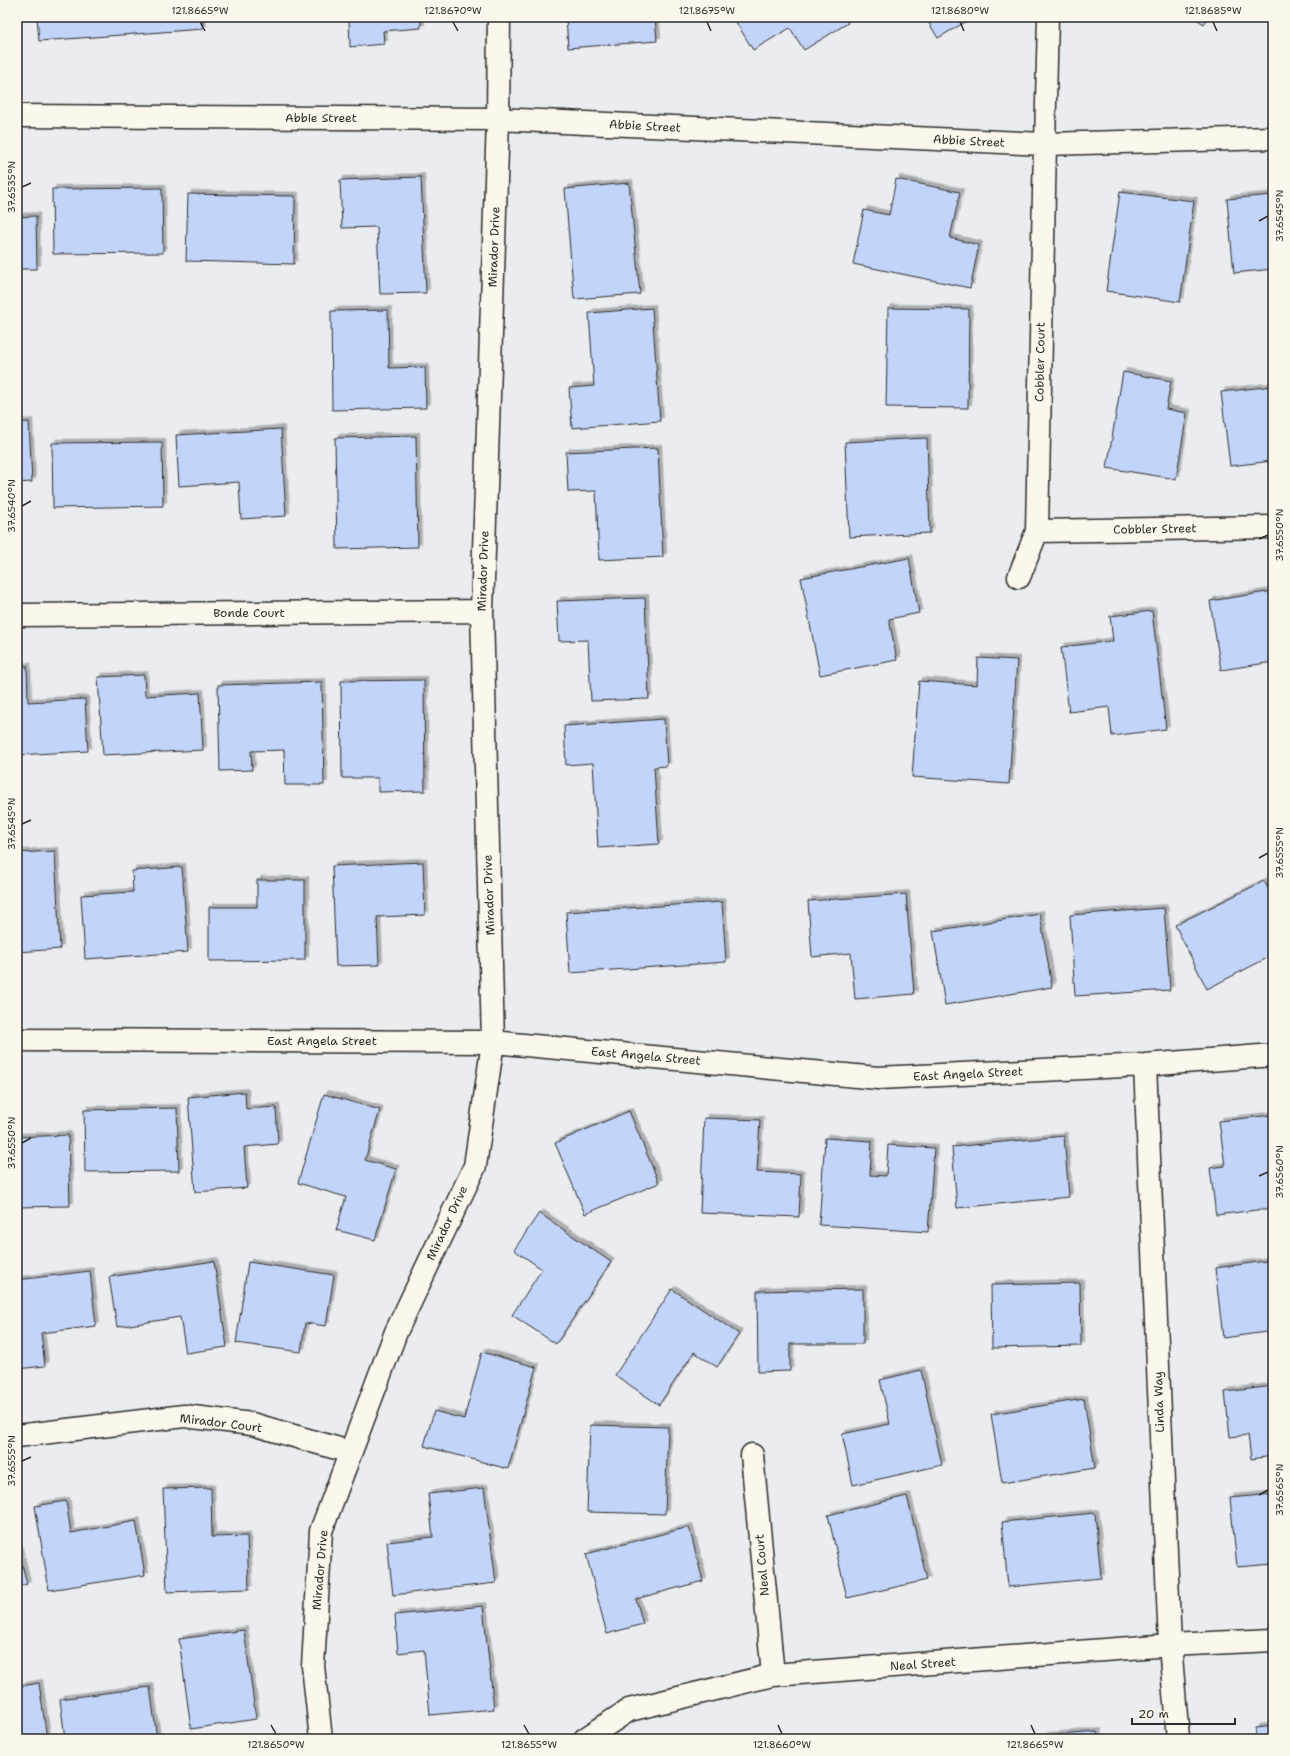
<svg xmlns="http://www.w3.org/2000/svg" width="1290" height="1756" font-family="'Shantell Sans',sans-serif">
  <defs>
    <filter id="shadow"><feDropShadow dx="3.5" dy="-3.5" stdDeviation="0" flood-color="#0004"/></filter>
  </defs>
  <rect width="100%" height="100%" fill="#eaecf0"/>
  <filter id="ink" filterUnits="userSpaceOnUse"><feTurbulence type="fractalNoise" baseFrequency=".025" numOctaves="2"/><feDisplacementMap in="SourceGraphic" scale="8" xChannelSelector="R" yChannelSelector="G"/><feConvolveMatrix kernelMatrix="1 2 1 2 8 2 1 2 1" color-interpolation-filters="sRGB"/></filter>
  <g filter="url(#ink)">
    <path fill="#c2d4f9" stroke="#2b2b2b" filter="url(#shadow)" d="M 37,17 L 202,17 L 203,29 L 39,41 Z
      M 349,17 L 421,17 L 421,28 L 383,31 L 384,44 L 350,47 Z
      M 566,17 L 655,17 L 657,41 L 568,48 Z
      M 733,17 L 844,17 L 848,23 L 804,50 L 790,28 L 753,50 Z
      M 925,17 L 974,17 L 938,38 Z
      M 1193,17 L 1208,17 L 1204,24 Z
      M 421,177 L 426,293 L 380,294 L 377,227 L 342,228 L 340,180 Z
      M 896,179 L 960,192 L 950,238 L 979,245 L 970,288 L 853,264 L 864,210 L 889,215 Z
      M 629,183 L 640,294 L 574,299 L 565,189 Z
      M 162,188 L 163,253 L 53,254 L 52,189 Z
      M 1120,192 L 1194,201 L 1180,302 L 1106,291 Z
      M 188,194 L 295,196 L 294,264 L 186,261 Z
      M 1273,195 L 1273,269 L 1234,273 L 1227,199 Z
      M 36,216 L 37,269 L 17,269 L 17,217 Z
      M 652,308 L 660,421 L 572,428 L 569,388 L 594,386 L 589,313 Z
      M 888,308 L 969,309 L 968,408 L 886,407 Z
      M 388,310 L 389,368 L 425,367 L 426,408 L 332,410 L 331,311 Z
      M 1123,372 L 1171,381 L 1166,409 L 1187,413 L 1176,479 L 1107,468 Z
      M 1273,386 L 1273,469 L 1272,461 L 1230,466 L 1221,392 Z
      M 29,422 L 32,482 L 17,483 L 17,423 Z
      M 281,429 L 286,516 L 241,519 L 239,482 L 179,486 L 176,435 Z
      M 416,436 L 418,547 L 337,549 L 335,438 Z
      M 927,438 L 930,533 L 849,537 L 845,442 Z
      M 162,442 L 163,506 L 53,508 L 52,443 Z
      M 658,448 L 663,557 L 599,560 L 596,491 L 568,492 L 566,452 Z
      M 909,558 L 919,613 L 889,619 L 897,660 L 820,675 L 801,578 Z
      M 1273,591 L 1273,662 L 1221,670 L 1210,601 Z
      M 645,598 L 649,699 L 591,701 L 588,640 L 559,641 L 557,601 Z
      M 1152,611 L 1166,729 L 1112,736 L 1109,707 L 1069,712 L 1061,647 L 1113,641 L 1110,616 Z
      M 978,658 L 1017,660 L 1009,784 L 912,777 L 919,681 L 977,685 Z
      M 27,666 L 28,702 L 85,699 L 88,751 L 17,755 L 17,667 Z
      M 144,675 L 145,696 L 200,693 L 203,750 L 103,755 L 98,677 Z
      M 424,680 L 425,791 L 378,792 L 378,778 L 342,778 L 341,681 Z
      M 322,682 L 324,785 L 285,785 L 284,750 L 251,751 L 252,770 L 220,771 L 218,685 Z
      M 664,719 L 667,766 L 654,767 L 659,844 L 598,848 L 593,763 L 566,765 L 564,726 Z
      M 55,851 L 60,949 L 17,952 L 17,853 Z
      M 423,862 L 425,915 L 377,917 L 379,965 L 336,966 L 332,866 Z
      M 182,867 L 188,952 L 85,959 L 81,895 L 133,892 L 132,871 Z
      M 257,880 L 305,880 L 305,960 L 209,961 L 209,907 L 257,907 Z
      M 1264,881 L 1273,898 L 1273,955 L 1207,989 L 1175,925 Z
      M 906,894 L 914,994 L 855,999 L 851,953 L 812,957 L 808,901 Z
      M 722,902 L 726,962 L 570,973 L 566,912 Z
      M 1164,908 L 1170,990 L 1075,996 L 1070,915 Z
      M 1040,914 L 1052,987 L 945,1005 L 933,931 Z
      M 245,1092 L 246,1109 L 276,1107 L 278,1144 L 244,1147 L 247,1188 L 195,1192 L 188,1097 Z
      M 324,1094 L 380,1110 L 365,1160 L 396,1169 L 375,1240 L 336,1230 L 346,1197 L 298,1183 Z
      M 177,1108 L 179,1171 L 85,1172 L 84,1110 Z
      M 629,1111 L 659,1183 L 585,1214 L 555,1143 Z
      M 1273,1115 L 1273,1208 L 1216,1215 L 1210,1168 L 1225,1166 L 1219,1121 Z
      M 704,1118 L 760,1120 L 757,1172 L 801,1174 L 799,1217 L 700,1213 Z
      M 68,1135 L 70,1206 L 18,1207 L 17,1137 Z
      M 1064,1136 L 1069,1197 L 957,1208 L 952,1147 Z
      M 825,1138 L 872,1141 L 870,1175 L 886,1176 L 888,1145 L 934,1148 L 928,1232 L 819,1225 Z
      M 539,1213 L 611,1262 L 556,1344 L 512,1315 L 542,1269 L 514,1250 Z
      M 1273,1260 L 1273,1331 L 1223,1338 L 1215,1268 Z
      M 214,1261 L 227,1347 L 186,1353 L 180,1317 L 117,1327 L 109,1277 Z
      M 248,1262 L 334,1275 L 326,1326 L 305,1323 L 301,1352 L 236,1343 Z
      M 90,1271 L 96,1326 L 41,1333 L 45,1366 L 17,1369 L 17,1280 Z
      M 1080,1283 L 1081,1346 L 992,1348 L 991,1285 Z
      M 672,1289 L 739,1334 L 717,1367 L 694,1352 L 659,1405 L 615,1375 Z
      M 863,1289 L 863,1344 L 790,1344 L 790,1371 L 758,1372 L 757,1291 Z
      M 482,1352 L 536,1367 L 508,1469 L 424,1446 L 434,1411 L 464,1419 Z
      M 921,1370 L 942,1465 L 853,1485 L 842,1434 L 890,1424 L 880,1380 Z
      M 1273,1386 L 1273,1456 L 1251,1459 L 1248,1435 L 1230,1437 L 1225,1392 Z
      M 1084,1399 L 1095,1468 L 1002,1483 L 991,1414 Z
      M 590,1425 L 668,1427 L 665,1514 L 587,1512 Z
      M 211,1488 L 212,1537 L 247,1536 L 249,1589 L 167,1592 L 163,1489 Z
      M 484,1488 L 496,1583 L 393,1595 L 387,1542 L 433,1537 L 428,1494 Z
      M 1273,1494 L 1273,1564 L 1237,1567 L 1230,1498 Z
      M 907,1496 L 927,1580 L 847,1598 L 828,1515 Z
      M 66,1501 L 71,1533 L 136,1521 L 145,1575 L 49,1590 L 35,1506 Z
      M 1095,1513 L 1101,1578 L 1008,1587 L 1002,1522 Z
      M 689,1527 L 703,1581 L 636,1599 L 643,1624 L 607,1634 L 586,1554 Z
      M 17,1544 L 27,1584 L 17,1587 Z
      M 483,1606 L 494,1709 L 430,1715 L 424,1650 L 398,1653 L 395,1615 Z
      M 244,1630 L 256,1719 L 191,1729 L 179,1639 Z
      M 39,1683 L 47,1739 L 17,1739 L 17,1687 Z
      M 150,1687 L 157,1739 L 65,1739 L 60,1699 Z
      M 1273,1726 L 1273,1739 L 1257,1739 L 1256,1728 Z
      M 1098,1732 L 1099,1739 L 1032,1739 L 1032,1737 Z"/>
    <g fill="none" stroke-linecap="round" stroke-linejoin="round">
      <defs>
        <path id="service" d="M 1045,144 L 1048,17"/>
        <path id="minor" d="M 17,116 L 498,119 L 1045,144 L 1273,138
          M 1037,531 L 1273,527
          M 1019,577 L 1037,531 L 1045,144
          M 17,615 L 482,611
          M 17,1040 L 493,1042 L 878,1078 L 1145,1065 L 1273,1055
          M 1145,1065 L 1170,1645 L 1178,1739
          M 17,1436 L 184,1416 L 252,1424 L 350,1452
          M 752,1455 L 773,1675
          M 321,1739 L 313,1666 L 321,1531 L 396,1332 L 475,1166 L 493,1042 L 482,611 L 498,119 L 499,17
          M 585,1739 L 629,1710 L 773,1675 L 1170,1645 L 1273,1640"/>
      </defs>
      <use href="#service" stroke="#2b2b2b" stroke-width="23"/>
      <use href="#minor" stroke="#2b2b2b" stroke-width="25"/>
      <use href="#service" stroke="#fbf7ec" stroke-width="20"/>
      <use href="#minor" stroke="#fbf7ec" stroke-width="22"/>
    </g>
  </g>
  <path fill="none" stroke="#2b2b2b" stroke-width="1.5" d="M 200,22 L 205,31M 453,22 L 458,31M 707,22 L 711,31M 960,22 L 964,31M 1213,22 L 1217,31M 22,187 L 31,183M 1259,221 L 1268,216M 22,506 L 31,501M 1259,539 L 1268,535M 22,824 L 31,820M 1259,858 L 1268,853M 22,1143 L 31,1138M 1259,1176 L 1268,1172M 22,1461 L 31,1457M 1259,1495 L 1268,1490M 271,1725 L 276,1734M 524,1725 L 529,1734M 778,1725 L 782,1734M 1031,1725 L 1035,1734"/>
  <g text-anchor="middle" stroke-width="3" stroke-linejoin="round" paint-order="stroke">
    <g font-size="12" fill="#2b2b2b" stroke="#fbf7ec">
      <text x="321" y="122">Abbie Street</text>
      <text transform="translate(645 126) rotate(3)" y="4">Abbie Street</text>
      <text transform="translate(969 141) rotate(3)" y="4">Abbie Street</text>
      <text transform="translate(494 247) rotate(-88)" y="4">Mirador Drive</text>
      <text transform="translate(1040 362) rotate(-89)" y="4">Cobbler Court</text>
      <text transform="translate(1155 529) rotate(-1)" y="4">Cobbler Street</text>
      <text transform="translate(483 571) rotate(-88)" y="4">Mirador Drive</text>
      <text x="249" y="617">Bonde Court</text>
      <text transform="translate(489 895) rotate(-92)" y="4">Mirador Drive</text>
      <text x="322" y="1045">East Angela Street</text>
      <text transform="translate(646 1056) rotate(5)" y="4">East Angela Street</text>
      <text transform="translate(968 1074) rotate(-3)" y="4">East Angela Street</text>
      <text transform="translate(447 1223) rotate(-65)" y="4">Mirador Drive</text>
      <text transform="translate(1159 1402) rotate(-92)" y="4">Linda Way</text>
      <text transform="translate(221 1423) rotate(7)" y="4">Mirador Court</text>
      <text transform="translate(762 1565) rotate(-95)" y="4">Neal Court</text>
      <text transform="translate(320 1570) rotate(-85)" y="4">Mirador Drive</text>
      <text transform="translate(923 1664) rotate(-4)" y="4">Neal Street</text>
    </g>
  </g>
  <rect width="1290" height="1756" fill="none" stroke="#fbf7ec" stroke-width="44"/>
  <path d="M1132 1718v6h103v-6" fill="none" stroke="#2b2b2b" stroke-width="2"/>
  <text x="1138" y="1718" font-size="12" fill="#2b2b2b" stroke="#fbf7ec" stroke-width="3" paint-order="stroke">20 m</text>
  <rect x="22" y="22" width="1246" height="1712" fill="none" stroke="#2b2b2b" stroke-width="1.5"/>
  <g font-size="10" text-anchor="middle" fill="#2b2b2b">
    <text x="200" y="14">121.8665°W</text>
    <text x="453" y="14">121.8670°W</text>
    <text x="707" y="14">121.8675°W</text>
    <text x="960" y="14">121.8680°W</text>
    <text x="1213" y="14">121.8685°W</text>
    <text transform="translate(11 187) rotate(-90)" y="4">37.6535°N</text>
    <text transform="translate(1279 216) rotate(-90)" y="4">37.6545°N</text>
    <text transform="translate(11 506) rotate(-90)" y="4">37.6540°N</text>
    <text transform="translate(1279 535) rotate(-90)" y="4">37.6550°N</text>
    <text transform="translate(11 824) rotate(-90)" y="4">37.6545°N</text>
    <text transform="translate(1279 853) rotate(-90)" y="4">37.6555°N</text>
    <text transform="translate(11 1143) rotate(-90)" y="4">37.6550°N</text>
    <text transform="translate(1279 1172) rotate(-90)" y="4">37.6560°N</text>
    <text transform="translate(11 1461) rotate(-90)" y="4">37.6555°N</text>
    <text transform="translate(1279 1490) rotate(-90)" y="4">37.6565°N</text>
    <text x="276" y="1748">121.8650°W</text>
    <text x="529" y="1748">121.8655°W</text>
    <text x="782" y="1748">121.8660°W</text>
    <text x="1035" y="1748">121.8665°W</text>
  </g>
</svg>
